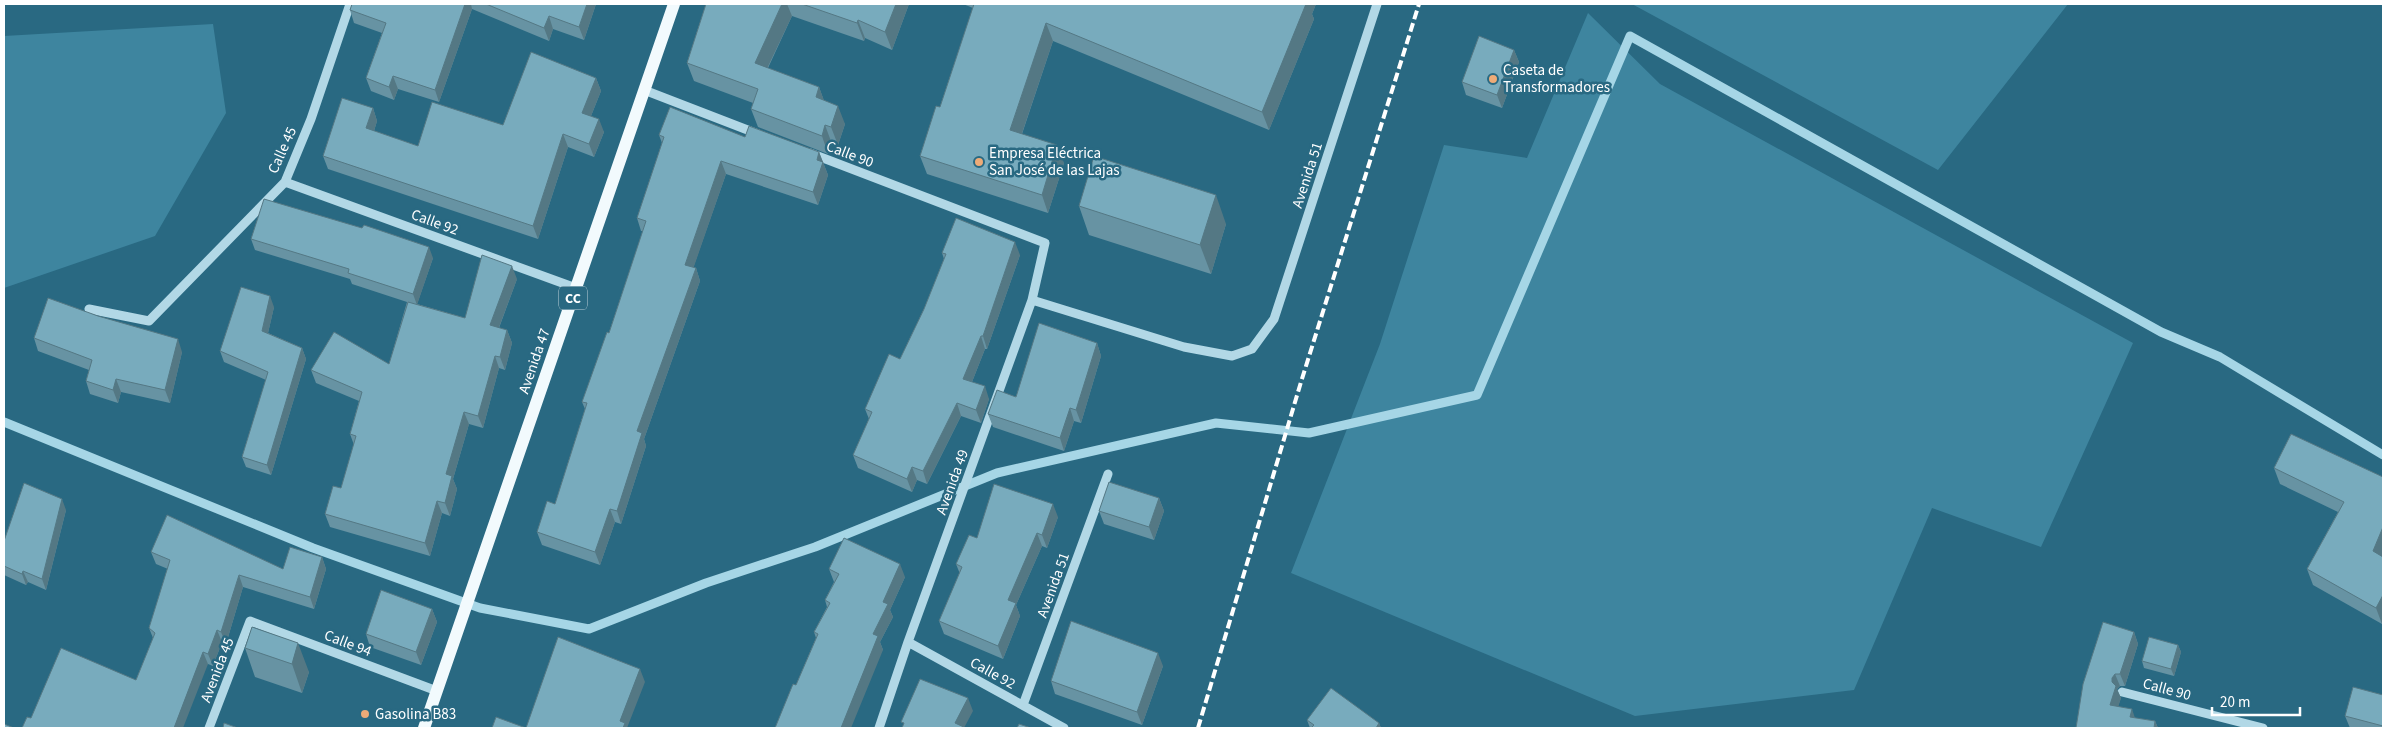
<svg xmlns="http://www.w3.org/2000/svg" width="2387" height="732" font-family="'Source Sans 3',sans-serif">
  <rect width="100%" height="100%" fill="#296982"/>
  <path fill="#3e859f" d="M 1632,4 L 2068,4 L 1938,170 Z
    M 1588,13 L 1660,84 L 2133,343 L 2041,547 L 1932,508 L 1854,690 L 1635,716 L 1291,573 L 1380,344 L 1444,145 L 1527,158 Z
    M 213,24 L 226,113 L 155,236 L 4,288 L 4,36 Z"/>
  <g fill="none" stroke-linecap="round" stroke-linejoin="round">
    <path stroke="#a6d6e6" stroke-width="9" d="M 4,422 L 313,548 L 480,608 L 589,629 L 706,583 L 815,547 L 997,473 L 1216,423 L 1309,433 L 1477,395 L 1630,36 L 2161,332 L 2220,357 L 2383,455"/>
    <path stroke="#b2d8e6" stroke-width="9" d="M 644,90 L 758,134
      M 810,153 L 1045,243 L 1032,300 L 908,642 L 879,728
      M 285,182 L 576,288
      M 1032,300 L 1184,347 L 1232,356 L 1252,349 L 1274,319 L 1377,4
      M 89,309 L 149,321 L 285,182 L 311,119 L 350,4
      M 908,642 L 1064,728
      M 2122,692 L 2263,728
      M 1023,705 L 1108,474
      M 209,728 L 250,621 L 437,691"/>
    <path stroke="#f2fafd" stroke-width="12" d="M 424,728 L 674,4"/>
    <path stroke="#fff" stroke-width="4" stroke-dasharray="9 4" stroke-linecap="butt" d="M 1198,728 L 1301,382 L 1419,4"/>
  </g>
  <path fill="#6793a3" d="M 352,4 L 596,4 L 584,40 L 553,29 L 549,41 L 472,9 L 439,102 L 398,89 L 394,100 L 371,91 L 366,78 L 382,33 L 354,23 L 350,10 Z
    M 706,4 L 909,4 L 892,50 L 865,38 L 864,41 L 792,16 L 768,68 L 819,87 L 824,101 L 845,124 L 838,145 L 832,144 L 828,154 L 758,127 L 751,109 L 753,103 L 694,81 L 687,63 Z
    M 963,4 L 1316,4 L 1312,14 L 1314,19 L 1269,130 L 1053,41 L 1022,134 L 1064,163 L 1048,213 L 927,174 L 920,156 L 940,107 L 973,8 Z
    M 1514,50 L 1519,62 L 1502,108 L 1466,95 L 1462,82 Z
    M 596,78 L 601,91 L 591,116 L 604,132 L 594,157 L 568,147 L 538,239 L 328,169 L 323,156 L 373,108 L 377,121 L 374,131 L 418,146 L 503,125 Z
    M 659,135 L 745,137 L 819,152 L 828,175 L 818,205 L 726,174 L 693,268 L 696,268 L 700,281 L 644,439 L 646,446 L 621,524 L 615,522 L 600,565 L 542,545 L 537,532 L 555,504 L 585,409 L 582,402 L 609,333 L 643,231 L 641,231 L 637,218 L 662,143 Z
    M 1079,206 L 1226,224 L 1211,274 L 1089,235 Z
    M 251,239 L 433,258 L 417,304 L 465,318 L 517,279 L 499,328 L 507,330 L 512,343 L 505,370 L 499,368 L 483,428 L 469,424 L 453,479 L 457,489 L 450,516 L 442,513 L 430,556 L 330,527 L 325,514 L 341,488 L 354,445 L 350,434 L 359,401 L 316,383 L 311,370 L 389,364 L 407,302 L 352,284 L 350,279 L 255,250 Z
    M 942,253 L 1020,255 L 987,349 L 985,349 L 972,382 L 989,399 L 981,423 L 961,416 L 927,484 L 917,480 L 912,492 L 858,468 L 853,455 L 869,419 L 865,409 L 900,359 L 924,309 L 944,259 Z
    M 274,307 L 268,333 L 302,348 L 306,359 L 271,475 L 246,467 L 242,457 L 266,380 L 224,362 L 220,351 Z
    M 34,338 L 182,352 L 170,403 L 121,392 L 118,403 L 90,394 L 86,381 L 89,370 L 38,351 Z
    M 1097,343 L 1101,356 L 1081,423 L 1074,421 L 1064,451 L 993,427 L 988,414 Z
    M 2274,468 L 2383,477 L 2383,556 L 2382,624 L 2313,585 L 2307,569 L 2338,512 L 2280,484 Z
    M 1159,498 L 1164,511 L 1154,540 L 1104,524 L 1099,511 Z
    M 66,510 L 46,590 L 28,582 L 26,585 L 4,575 L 4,541 Z
    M 1058,517 L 1047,548 L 1042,546 L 1016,605 L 1020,616 L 1003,659 L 944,634 L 939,621 L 960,574 L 956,564 L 977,538 Z
    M 151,552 L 283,569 L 322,557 L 326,569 L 314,609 L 243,587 L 226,644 L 222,642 L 213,666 L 208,664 L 31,718 L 136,680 L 153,638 L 149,628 L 168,569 L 156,564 Z
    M 829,569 L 905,577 L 890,610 L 893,617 L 880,642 L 883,650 L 796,685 L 816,638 L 814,632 L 827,607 L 825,600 L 834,582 Z
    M 432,609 L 437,622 L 421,665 L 370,647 L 366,634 Z
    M 252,627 L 309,672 L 302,693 L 255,677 L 245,648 Z
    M 2134,632 L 2138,644 L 2125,686 L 2120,686 L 2117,689 L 2121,698 L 2118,706 L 2135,718 L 2155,721 L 2158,728 L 2076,728 Z
    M 2178,645 L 2181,652 L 2174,676 L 2144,668 L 2142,661 Z
    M 1163,666 L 1142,725 L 1055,694 L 1051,681 Z
    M 2383,695 L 2383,728 L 2350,728 L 2345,716 Z
    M 1307,720 L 1379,723 L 1381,728 L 1310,728 Z"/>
  <path fill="#547884" d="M 465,4 L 471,4 L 472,9 L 439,102 L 435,90 Z
    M 587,4 L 596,4 L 584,40 L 579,27 Z
    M 782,4 L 787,4 L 792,16 L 761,81 L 755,63 Z
    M 896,4 L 909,4 L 892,50 L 885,32 Z
    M 1305,4 L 1316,4 L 1312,14 L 1314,19 L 1269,130 L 1262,112 Z
    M 549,16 L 553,29 L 549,41 L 544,28 Z
    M 858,20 L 865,38 L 864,41 L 857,23 Z
    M 1046,23 L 1053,41 L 1017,148 L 1010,130 Z
    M 1514,50 L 1519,62 L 1502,108 L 1497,95 Z
    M 393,76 L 398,89 L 394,100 L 389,87 Z
    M 596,78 L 601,91 L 587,126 L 582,113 Z
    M 819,87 L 826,106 L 816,97 Z
    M 838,106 L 845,124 L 838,145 L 831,127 Z
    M 373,108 L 377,121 L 371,141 L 366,128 Z
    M 599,119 L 604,132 L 594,157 L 589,144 Z
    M 825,125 L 832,144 L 828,154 L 822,136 Z
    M 563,134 L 568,147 L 538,239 L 533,226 Z
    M 1057,145 L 1064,163 L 1048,213 L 1042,195 Z
    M 819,152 L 828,175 L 818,205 L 813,192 L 817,160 Z
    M 721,161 L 726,174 L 690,278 L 685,265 Z
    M 1216,195 L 1226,224 L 1211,274 L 1200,245 Z
    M 1015,242 L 1020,255 L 987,349 L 983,336 Z
    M 429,247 L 433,258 L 417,305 L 413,294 Z
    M 512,266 L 517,279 L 495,338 L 490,325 Z
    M 696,268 L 700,281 L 644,439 L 646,446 L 621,524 L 617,511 L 637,431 Z
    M 270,296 L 274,307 L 266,342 L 262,331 Z
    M 507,330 L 512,343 L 505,370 L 500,357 Z
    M 981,336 L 985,349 L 968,392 L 963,379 Z
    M 178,339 L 182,352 L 170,403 L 165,390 Z
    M 1097,343 L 1101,356 L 1081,423 L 1076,410 Z
    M 302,348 L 306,359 L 271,475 L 267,465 Z
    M 495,356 L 499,368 L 483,428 L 478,416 Z
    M 116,379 L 121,392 L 118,403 L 113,390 Z
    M 985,386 L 989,399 L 981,423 L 976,410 Z
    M 957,403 L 961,416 L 927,484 L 923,471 Z
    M 1070,408 L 1074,421 L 1064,451 L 1060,438 Z
    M 464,412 L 469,424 L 453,479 L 457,489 L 450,516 L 445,503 L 446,474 Z
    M 912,467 L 917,480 L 912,492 L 907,479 Z
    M 1159,498 L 1164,511 L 1154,540 L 1149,527 Z
    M 62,499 L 66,510 L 46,590 L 42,579 Z
    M 437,501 L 442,513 L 430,556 L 425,543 Z
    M 1053,504 L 1058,517 L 1047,548 L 1042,535 Z
    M 610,509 L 615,522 L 600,565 L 595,552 Z
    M 2383,527 L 2383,556 L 2379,567 L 2373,551 Z
    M 1037,533 L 1042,546 L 1016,605 L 1020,616 L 1003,659 L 998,646 L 1008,600 Z
    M 322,557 L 326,569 L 314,609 L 310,597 Z
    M 900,564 L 905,577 L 890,610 L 893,617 L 880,642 L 883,650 L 851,728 L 841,728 L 883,602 Z
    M 23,571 L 28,582 L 26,585 L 22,574 Z
    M 239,575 L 243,587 L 226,644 L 221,632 Z
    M 2383,595 L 2383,621 L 2382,624 L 2376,608 Z
    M 432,609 L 437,622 L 421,665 L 416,652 Z
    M 217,630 L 222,642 L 213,666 L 208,654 Z
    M 2134,632 L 2138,644 L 2125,686 L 2120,674 Z
    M 298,643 L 309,672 L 302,693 L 292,664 Z
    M 2178,645 L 2181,652 L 2174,676 L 2171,669 Z
    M 203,652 L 208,664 L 183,728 L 174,728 Z
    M 1158,653 L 1163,666 L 1142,725 L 1137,712 Z
    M 640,669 L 645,682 L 627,728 L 623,728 L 620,721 Z
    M 2115,674 L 2120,686 L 2117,689 L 2121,698 L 2115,717 L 2110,705 L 2112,678 Z
    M 968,698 L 973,711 L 964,728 L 955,723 Z
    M 2132,709 L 2136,721 L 2130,717 Z
    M 2155,721 L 2158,728 L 2154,728 Z
    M 1379,723 L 1381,728 L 1376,728 Z"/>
  <path fill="#78abbd" stroke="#547884" d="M 352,4 L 465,4 L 435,90 L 393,76 L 389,87 L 366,78 L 386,23 L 350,10 Z
    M 486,4 L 587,4 L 579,27 L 549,16 L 544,28 Z
    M 706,4 L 782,4 L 755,63 L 819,87 L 816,97 L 838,106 L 831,127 L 825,125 L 822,136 L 751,109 L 758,89 L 687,63 Z
    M 802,4 L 896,4 L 885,32 L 858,20 L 857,23 Z
    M 974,4 L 1306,4 L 1262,112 L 1046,23 L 1010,130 L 1057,145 L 1042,195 L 920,156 L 936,106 L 940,107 Z
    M 1479,36 L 1514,50 L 1497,95 L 1462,82 Z
    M 531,52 L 596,78 L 582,113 L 599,119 L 589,144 L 563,134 L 533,226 L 323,156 L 342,98 L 373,108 L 366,128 L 418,146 L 432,102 L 503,125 Z
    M 670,107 L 745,137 L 749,126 L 819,152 L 817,160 L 823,162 L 813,192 L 721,161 L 685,265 L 696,268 L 637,431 L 642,433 L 617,511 L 610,509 L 595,552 L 537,532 L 547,501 L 555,504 L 587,403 L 582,402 L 607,332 L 609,333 L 646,221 L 637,218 L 664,137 L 659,135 Z
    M 1094,156 L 1216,195 L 1200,245 L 1079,206 Z
    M 264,199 L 362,228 L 364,225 L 429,247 L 413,294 L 348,273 L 349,269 L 251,239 Z
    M 956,218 L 1015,242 L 983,336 L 981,336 L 963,379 L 985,386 L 976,410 L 957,403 L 923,471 L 912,467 L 907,479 L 853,455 L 872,412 L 865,409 L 889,354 L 900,359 L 924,309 L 946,254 L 942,253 Z
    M 482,255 L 512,266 L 490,325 L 507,330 L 500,357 L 495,356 L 478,416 L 464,412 L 446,474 L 452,476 L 445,503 L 437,501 L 425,543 L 325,514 L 333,486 L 341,488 L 356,436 L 350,434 L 362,392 L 311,370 L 334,332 L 389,364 L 408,302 L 465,318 Z
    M 241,287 L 270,296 L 262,331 L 302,348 L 267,465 L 242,457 L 268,372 L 220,351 Z
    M 48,298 L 98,316 L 178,339 L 165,390 L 116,379 L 113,390 L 86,381 L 92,360 L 34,338 Z
    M 1039,323 L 1097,343 L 1076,410 L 1070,408 L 1060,438 L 988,414 L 997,390 L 1016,397 Z
    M 2291,434 L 2383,477 L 2383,527 L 2373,551 L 2383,557 L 2383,595 L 2376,608 L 2307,569 L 2344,502 L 2274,468 Z
    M 1109,482 L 1159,498 L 1149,527 L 1099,511 Z
    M 24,483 L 62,499 L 42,579 L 23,571 L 22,574 L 4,566 L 4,541 Z
    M 994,484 L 1053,504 L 1042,535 L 1037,533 L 1008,600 L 1016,603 L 998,646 L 939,621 L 962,567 L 956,564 L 969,535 L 977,538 Z
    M 167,515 L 283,569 L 290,547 L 322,557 L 310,597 L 239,575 L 221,632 L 217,630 L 208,654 L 203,652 L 174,728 L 22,728 L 27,717 L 31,718 L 61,648 L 136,680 L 155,633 L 149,628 L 170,560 L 151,552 Z
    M 844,538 L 900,564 L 883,602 L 888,604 L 873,634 L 878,636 L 841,728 L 775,728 L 793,684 L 796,685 L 818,634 L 814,632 L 830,603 L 825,600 L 839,574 L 829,569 Z
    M 381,590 L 432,609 L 416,652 L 366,634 Z
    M 1071,621 L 1158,653 L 1137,712 L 1051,681 Z
    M 2103,622 L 2134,632 L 2120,674 L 2115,674 L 2112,678 L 2112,682 L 2116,686 L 2110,705 L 2132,709 L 2130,717 L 2155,721 L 2154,728 L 2076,728 L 2083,684 Z
    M 252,627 L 298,643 L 292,664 L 245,648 Z
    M 558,637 L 640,669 L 620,721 L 625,723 L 623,728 L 526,728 Z
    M 2149,637 L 2178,645 L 2171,669 L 2142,661 Z
    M 920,679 L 968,698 L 955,723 L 966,728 L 902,728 L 904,723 L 901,722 Z
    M 2353,687 L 2383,695 L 2383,726 L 2345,716 Z
    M 1331,688 L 1379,723 L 1376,728 L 1311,728 L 1314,725 L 1307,720 Z
    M 496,717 L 526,728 L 492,728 Z
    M 224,723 L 238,728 L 223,728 Z
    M 4,724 L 14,728 L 4,728 Z
    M 1019,724 L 1031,728 L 1017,728 Z"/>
  <g fill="#edab78" stroke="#296982" stroke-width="2">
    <circle cx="1493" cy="79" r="5"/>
    <circle cx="979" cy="162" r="5"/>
    <circle cx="365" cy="714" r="5"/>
  </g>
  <g text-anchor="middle" stroke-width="5" stroke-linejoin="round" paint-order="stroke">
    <rect fill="#296982" stroke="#bfd2da" stroke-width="1" x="559" y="286.5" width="28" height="23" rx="4"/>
    <g font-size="14" font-weight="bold" fill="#fff">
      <text x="573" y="303">CC</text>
    </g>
    <g font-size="15" fill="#fff" stroke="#296982" text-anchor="start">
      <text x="1503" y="75">Caseta de<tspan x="1503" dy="17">Transformadores</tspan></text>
      <text x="989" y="158">Empresa Eléctrica<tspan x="989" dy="17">San José de las Lajas</tspan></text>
      <text x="375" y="719">Gasolina B83</text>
    </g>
    <g font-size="15" fill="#fff" stroke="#296982">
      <text transform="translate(282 150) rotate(-66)" y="5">Calle 45</text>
      <text transform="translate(850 154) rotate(21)" y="5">Calle 90</text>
      <text transform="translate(1307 175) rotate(-72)" y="5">Avenida 51</text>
      <text transform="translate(435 222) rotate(20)" y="5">Calle 92</text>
      <text transform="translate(534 361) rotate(-71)" y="5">Avenida 47</text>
      <text transform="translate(952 482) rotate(-70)" y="5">Avenida 49</text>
      <text transform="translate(1053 585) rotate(-70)" y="5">Avenida 51</text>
      <text transform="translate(348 643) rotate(21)" y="5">Calle 94</text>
      <text transform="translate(217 670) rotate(-69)" y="5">Avenida 45</text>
      <text transform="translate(993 673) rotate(29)" y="5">Calle 92</text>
      <text transform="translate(2167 689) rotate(15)" y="5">Calle 90</text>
    </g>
  </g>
  <rect width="2387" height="732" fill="none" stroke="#ffffff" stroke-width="10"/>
  <path d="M2212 707v8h88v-8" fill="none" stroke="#ffffff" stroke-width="2.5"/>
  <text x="2220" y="707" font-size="15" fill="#ffffff" stroke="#296982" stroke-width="4" paint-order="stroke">20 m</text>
</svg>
